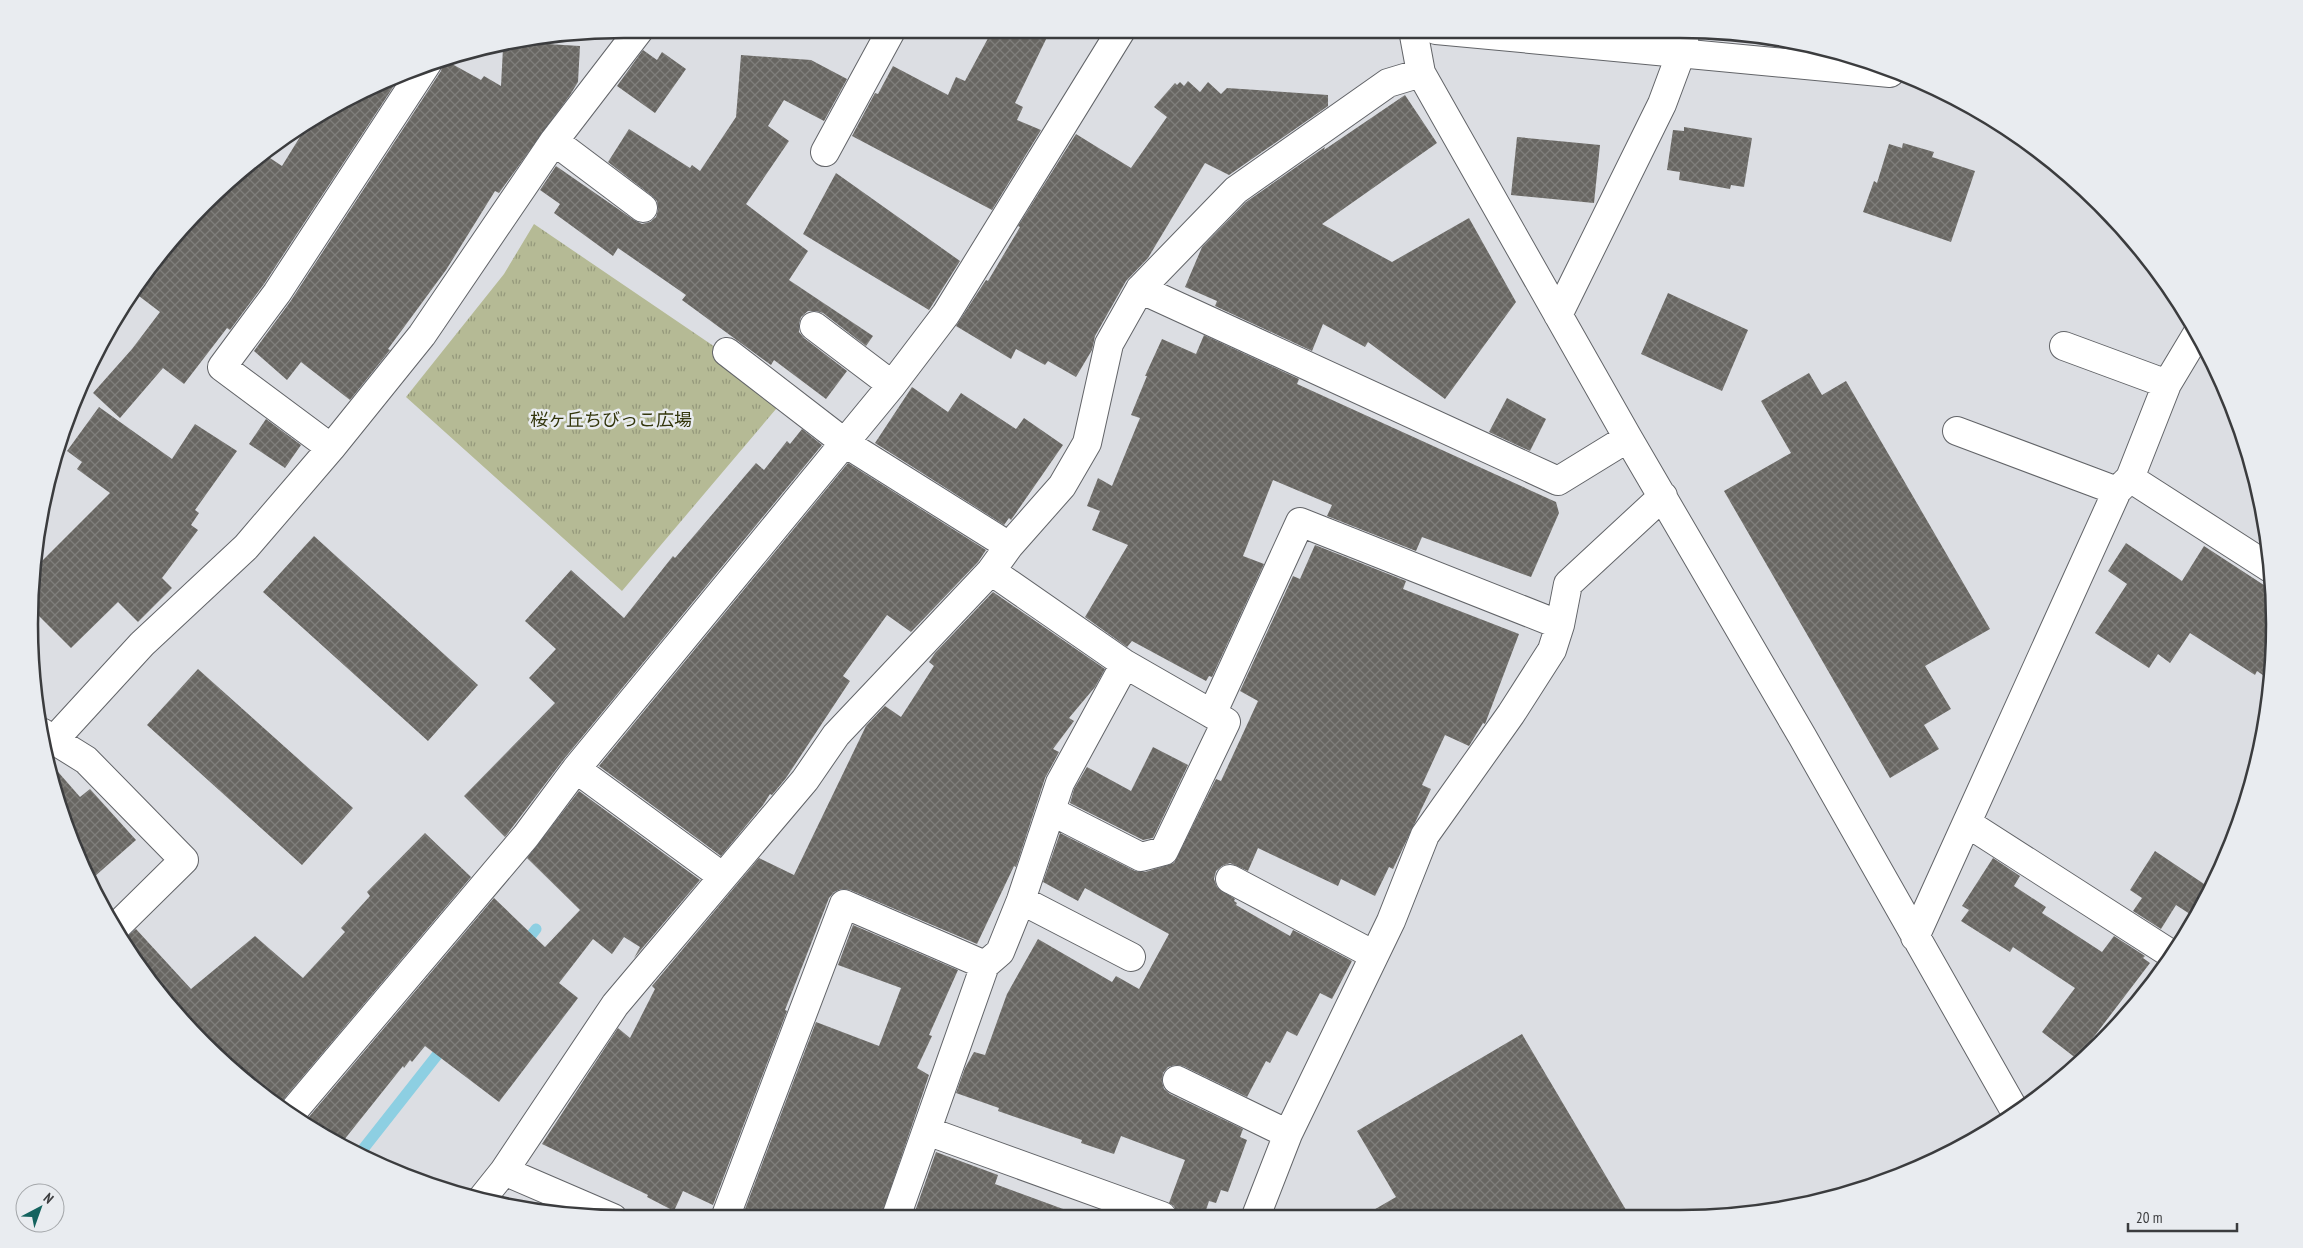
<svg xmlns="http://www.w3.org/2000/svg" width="2303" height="1248" font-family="'PT Sans Narrow','Noto Sans JP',sans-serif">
  <defs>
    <pattern id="grass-tufts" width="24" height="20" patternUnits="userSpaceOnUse" patternTransform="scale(1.25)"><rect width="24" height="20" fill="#b5ba95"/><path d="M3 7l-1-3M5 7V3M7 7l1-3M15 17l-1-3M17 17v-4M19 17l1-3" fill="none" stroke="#94987b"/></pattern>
    <pattern id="building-cross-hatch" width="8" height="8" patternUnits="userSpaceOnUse" patternTransform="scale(1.25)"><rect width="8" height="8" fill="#686662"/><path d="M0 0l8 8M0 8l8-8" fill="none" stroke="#7f7e7b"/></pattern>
  </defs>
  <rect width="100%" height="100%" fill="#dcdee3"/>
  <path fill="url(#grass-tufts)" d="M 534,224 L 787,396 L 622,591 L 406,397 L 504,274 Z"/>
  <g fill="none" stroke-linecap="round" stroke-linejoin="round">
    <path stroke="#8dcfe2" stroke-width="11" d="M 523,946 L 536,929
      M 360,1153 L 445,1045"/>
  </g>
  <path fill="url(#building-cross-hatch)" d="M 993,29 L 1051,29 L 1015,103 L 1023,107 L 1017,120 L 1041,130 L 992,210 L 852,136 L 875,93 L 878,94 L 893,66 L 948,95 L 956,77 L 965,81 Z
    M 515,42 L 580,46 L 578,82 L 570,95 L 499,193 L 495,191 L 446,270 L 388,349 L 390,350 L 350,400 L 301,362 L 287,380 L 254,351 L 290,302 L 441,71 L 443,59 L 481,80 L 484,76 L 501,86 L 503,48 L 514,49 Z
    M 643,50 L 657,60 L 662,52 L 686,69 L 655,113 L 617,86 Z
    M 741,55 L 811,60 L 847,79 L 824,121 L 784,100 L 768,126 L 789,141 L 746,204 L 808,251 L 789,280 L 873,336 L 866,346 L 823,313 L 816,311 L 808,311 L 801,317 L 799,324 L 799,332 L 804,338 L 847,371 L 826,399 L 774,360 L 771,365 L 682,300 L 686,295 L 618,248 L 613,256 L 554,213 L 560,204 L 540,190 L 556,166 L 634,220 L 642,224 L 650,222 L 656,217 L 658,210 L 657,201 L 652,196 L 608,162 L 629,129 L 690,168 L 692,165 L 700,171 L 736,117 Z
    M 401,75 L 264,284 L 230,330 L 227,328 L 184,384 L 163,368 L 120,418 L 93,393 L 132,349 L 160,312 L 131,290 L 177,231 L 261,152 L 282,166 L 311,119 L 327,108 Z
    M 1188,81 L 1200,92 L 1208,82 L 1221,94 L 1227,88 L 1328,95 L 1328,106 L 1229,175 L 1205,163 L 1148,258 L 1126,281 L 1095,336 L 1092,350 L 1076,377 L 1048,361 L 1045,365 L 1016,349 L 1011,359 L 956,326 L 986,280 L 988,281 L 1020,227 L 1018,226 L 1076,134 L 1131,168 L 1167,117 L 1154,107 L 1175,83 L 1177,85 L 1180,82 L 1184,86 Z
    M 1405,95 L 1437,143 L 1322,224 L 1392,262 L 1469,218 L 1516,302 L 1445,399 L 1368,342 L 1365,347 L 1323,324 L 1312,351 L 1215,306 L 1217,301 L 1185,287 L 1202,247 L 1246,202 L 1325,147 L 1324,150 Z
    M 1684,127 L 1752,138 L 1744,187 L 1731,185 L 1730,189 L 1679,180 L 1680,172 L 1667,170 L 1673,130 L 1684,131 Z
    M 1517,137 L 1600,145 L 1594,203 L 1511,195 Z
    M 1903,143 L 1934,152 L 1932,157 L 1975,171 L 1951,242 L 1863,212 L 1874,181 L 1877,183 L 1889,144 L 1902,148 Z
    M 836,173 L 960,261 L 929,310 L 803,234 Z
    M 1668,293 L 1748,330 L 1722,391 L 1641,354 Z
    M 1204,335 L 1299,379 L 1297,384 L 1556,502 L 1559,513 L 1531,577 L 1422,537 L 1416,551 L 1327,516 L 1332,505 L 1273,480 L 1243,556 L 1264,564 L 1212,677 L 1209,676 L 1206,681 L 1132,641 L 1127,647 L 1085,617 L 1128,545 L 1092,530 L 1100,511 L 1087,506 L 1098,478 L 1112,486 L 1140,418 L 1131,415 L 1147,376 L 1145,376 L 1162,339 L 1196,354 Z
    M 1809,373 L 1822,395 L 1846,381 L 1990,629 L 1925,666 L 1951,709 L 1924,725 L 1939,749 L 1890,778 L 1724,491 L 1791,453 L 1761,401 Z
    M 912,387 L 948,412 L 961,393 L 1016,429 L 1024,418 L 1063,445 L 1011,520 L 1009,518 L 1004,525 L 875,443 Z
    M 1507,398 L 1546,419 L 1530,451 L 1489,432 Z
    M 99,407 L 172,459 L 195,424 L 237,451 L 195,510 L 199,513 L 191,525 L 198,530 L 162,578 L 172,588 L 138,622 L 118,602 L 71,648 L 30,607 L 30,585 L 32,571 L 110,493 L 77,469 L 82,462 L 67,451 Z
    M 266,419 L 301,445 L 285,468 L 249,444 Z
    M 802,429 L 822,445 L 564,759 L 505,837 L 464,796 L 555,703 L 529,678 L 556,649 L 525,621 L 571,570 L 624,618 L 673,556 L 675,558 L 756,463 L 764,470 L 787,441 L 790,444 Z
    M 848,463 L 986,550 L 978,562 L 911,632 L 887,615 L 843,676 L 850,681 L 786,778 L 772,795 L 770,794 L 763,805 L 721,856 L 599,766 Z
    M 314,536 L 478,685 L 428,741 L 263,592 Z
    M 2126,543 L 2182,581 L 2204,546 L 2273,591 L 2270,680 L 2257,671 L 2255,675 L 2190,633 L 2170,663 L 2158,654 L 2149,668 L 2095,633 L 2127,584 L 2108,571 Z
    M 1315,545 L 1406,581 L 1403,589 L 1519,634 L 1485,724 L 1483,723 L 1469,746 L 1445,735 L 1422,785 L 1431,789 L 1393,869 L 1389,867 L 1375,896 L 1341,879 L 1338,886 L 1258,848 L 1248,871 L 1230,863 L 1222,866 L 1216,871 L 1214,879 L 1217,887 L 1235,899 L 1234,901 L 1237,903 L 1236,905 L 1290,936 L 1293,930 L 1352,961 L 1332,999 L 1320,993 L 1297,1036 L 1287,1031 L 1270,1063 L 1266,1061 L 1247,1097 L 1183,1066 L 1175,1065 L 1168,1067 L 1163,1073 L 1162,1082 L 1164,1089 L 1170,1094 L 1243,1129 L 1240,1137 L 1247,1140 L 1228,1192 L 1221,1190 L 1216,1203 L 1209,1201 L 1204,1216 L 1177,1216 L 1174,1206 L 1169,1203 L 1185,1160 L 1121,1136 L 1114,1154 L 1081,1143 L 1082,1140 L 998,1111 L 999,1108 L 956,1093 L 965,1068 L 974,1052 L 985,1055 L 1007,994 L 1038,939 L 1112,982 L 1116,976 L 1139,989 L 1169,934 L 1085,888 L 1078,901 L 1043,882 L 1060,833 L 1135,871 L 1145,872 L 1174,863 L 1216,779 L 1221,781 L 1258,701 L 1240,691 L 1293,576 L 1300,579 Z
    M 993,592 L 1105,669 L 1095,687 L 1069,718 L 1074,721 L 1053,749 L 1059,752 L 1045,778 L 1016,867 L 1014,866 L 977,944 L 850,890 L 841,889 L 834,892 L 829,898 L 785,1010 L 787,1011 L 713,1205 L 683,1191 L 674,1211 L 647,1197 L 648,1195 L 542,1144 L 618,1028 L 630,1038 L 655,989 L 652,986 L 759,858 L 794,875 L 866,726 L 885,706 L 901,717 L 934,666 L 929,662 L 935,653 Z
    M 198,669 L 353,808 L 302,865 L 147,725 Z
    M 1153,747 L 1188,765 L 1153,838 L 1143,840 L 1070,803 L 1074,789 L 1087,767 L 1131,791 Z
    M 45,757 L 80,797 L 90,789 L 136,840 L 94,877 L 79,862 L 74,852 L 49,778 Z
    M 579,791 L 700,880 L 634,958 L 640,947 L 624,937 L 612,954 L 593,939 L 559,983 L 578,998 L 499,1102 L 425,1046 L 412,1062 L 410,1060 L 404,1068 L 403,1066 L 340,1145 L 327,1140 L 303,1124 L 494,898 L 545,947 L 580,910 L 527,858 Z
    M 425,833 L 471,877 L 277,1107 L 261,1096 L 177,1017 L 129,954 L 122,941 L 136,929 L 191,989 L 255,936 L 303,978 L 345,932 L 341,928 L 370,896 L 367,892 Z
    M 2155,851 L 2210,888 L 2196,918 L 2176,905 L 2161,929 L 2133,911 L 2142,898 L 2130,890 Z
    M 1993,858 L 2020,876 L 2014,886 L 2046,907 L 2042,913 L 2102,952 L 2114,936 L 2145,956 L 2143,958 L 2150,963 L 2077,1059 L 2042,1032 L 2075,988 L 2013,947 L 2010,952 L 1961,921 L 1969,910 L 1962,906 Z
    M 853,925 L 958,970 L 929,1035 L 932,1036 L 917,1068 L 929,1075 L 881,1217 L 742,1217 L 816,1022 L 879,1046 L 901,988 L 838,965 Z
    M 1522,1034 L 1629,1215 L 1365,1215 L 1396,1197 L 1357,1131 Z
    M 936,1152 L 998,1175 L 995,1184 L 1074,1213 L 1074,1216 L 913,1217 Z"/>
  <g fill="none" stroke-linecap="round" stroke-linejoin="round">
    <defs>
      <path id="minor" d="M 1413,30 L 1421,73 L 1447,119 L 1628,438 L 1802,736 L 2016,1113
        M 554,141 L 643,208
        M 825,152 L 892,29
        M 1140,289 L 1558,481 L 1628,438
        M 1558,315 L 1662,104 L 1681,53 L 1686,30
        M 814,326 L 892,385
        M 2064,346 L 2167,384
        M 727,352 L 845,443 L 1009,546
        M 1957,431 L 2117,491
        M 331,448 L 222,367 L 277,293 L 428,62
        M 2130,478 L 2270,568
        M 1212,714 L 1300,522 L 1560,625
        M 41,732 L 86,760 L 184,860 L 115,928
        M 54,740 L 142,644 L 246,547 L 331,448 L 422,335 L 554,141 L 640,29
        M 576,769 L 723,877
        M 1051,811 L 1141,857 L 1164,851 L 1226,722 L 1125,664
        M 1967,823 L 2171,954
        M 1230,879 L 1374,955
        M 1021,900 L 1131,957
        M 1915,937 L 2117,491 L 2130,478 L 2167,384 L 2197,334
        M 1177,1080 L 1288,1134
        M 290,1115 L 526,836 L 576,769 L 892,385 L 946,314 L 1122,29
        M 927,1131 L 1162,1216
        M 504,1171 L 613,1218
        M 480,1201 L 504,1171 L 615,1005 L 805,780 L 836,735 L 991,571 L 1009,546 L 1062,486 L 1087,443 L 1109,344 L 1140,289 L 1236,190 L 1388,83 L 1421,73
        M 1256,1216 L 1288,1134 L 1391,921 L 1425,835 L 1511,714 L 1552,650 L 1560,625 L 1568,584 L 1663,496
        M 896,1217 L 985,965 L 1000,952 L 1021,900 L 1060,783 L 1125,664 L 991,571
        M 725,1218 L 844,904 L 985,965"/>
      <path id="major" d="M 1436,30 L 1890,73"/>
    </defs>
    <use href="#minor" stroke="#626468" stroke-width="30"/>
    <use href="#major" stroke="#626468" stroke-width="30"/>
    <use href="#minor" stroke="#fff" stroke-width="28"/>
    <use href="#major" stroke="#fff" stroke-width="28"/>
  </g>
  <g text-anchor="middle" stroke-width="5" stroke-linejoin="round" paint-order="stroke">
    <g font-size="18" fill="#33360c" stroke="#e9ecf0">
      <text x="611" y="426">桜ヶ丘ちびっこ広場</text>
    </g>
  </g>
  <path d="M0 0H2303V1248H0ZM624 38H1680A586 586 0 0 1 2266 624V624A586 586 0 0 1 1680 1210H624A586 586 0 0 1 38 624V624A586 586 0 0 1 624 38Z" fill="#e9ecf0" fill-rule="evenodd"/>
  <path fill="none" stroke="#3b3c3e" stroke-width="2.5" d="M624 38H1680A586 586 0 0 1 2266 624V624A586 586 0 0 1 1680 1210H624A586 586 0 0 1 38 624V624A586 586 0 0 1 624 38Z"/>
  <g transform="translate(40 1208) rotate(41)"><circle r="24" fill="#e9ecf0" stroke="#a3a6a9"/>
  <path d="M0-4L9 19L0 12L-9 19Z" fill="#14635f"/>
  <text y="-8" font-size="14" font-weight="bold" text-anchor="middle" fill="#3b3c3e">N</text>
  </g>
  <path d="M2128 1223v8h109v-8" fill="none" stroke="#3b3c3e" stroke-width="2.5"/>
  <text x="2136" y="1223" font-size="15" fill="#3b3c3e" stroke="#e9ecf0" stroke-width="4" paint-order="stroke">20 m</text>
</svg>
